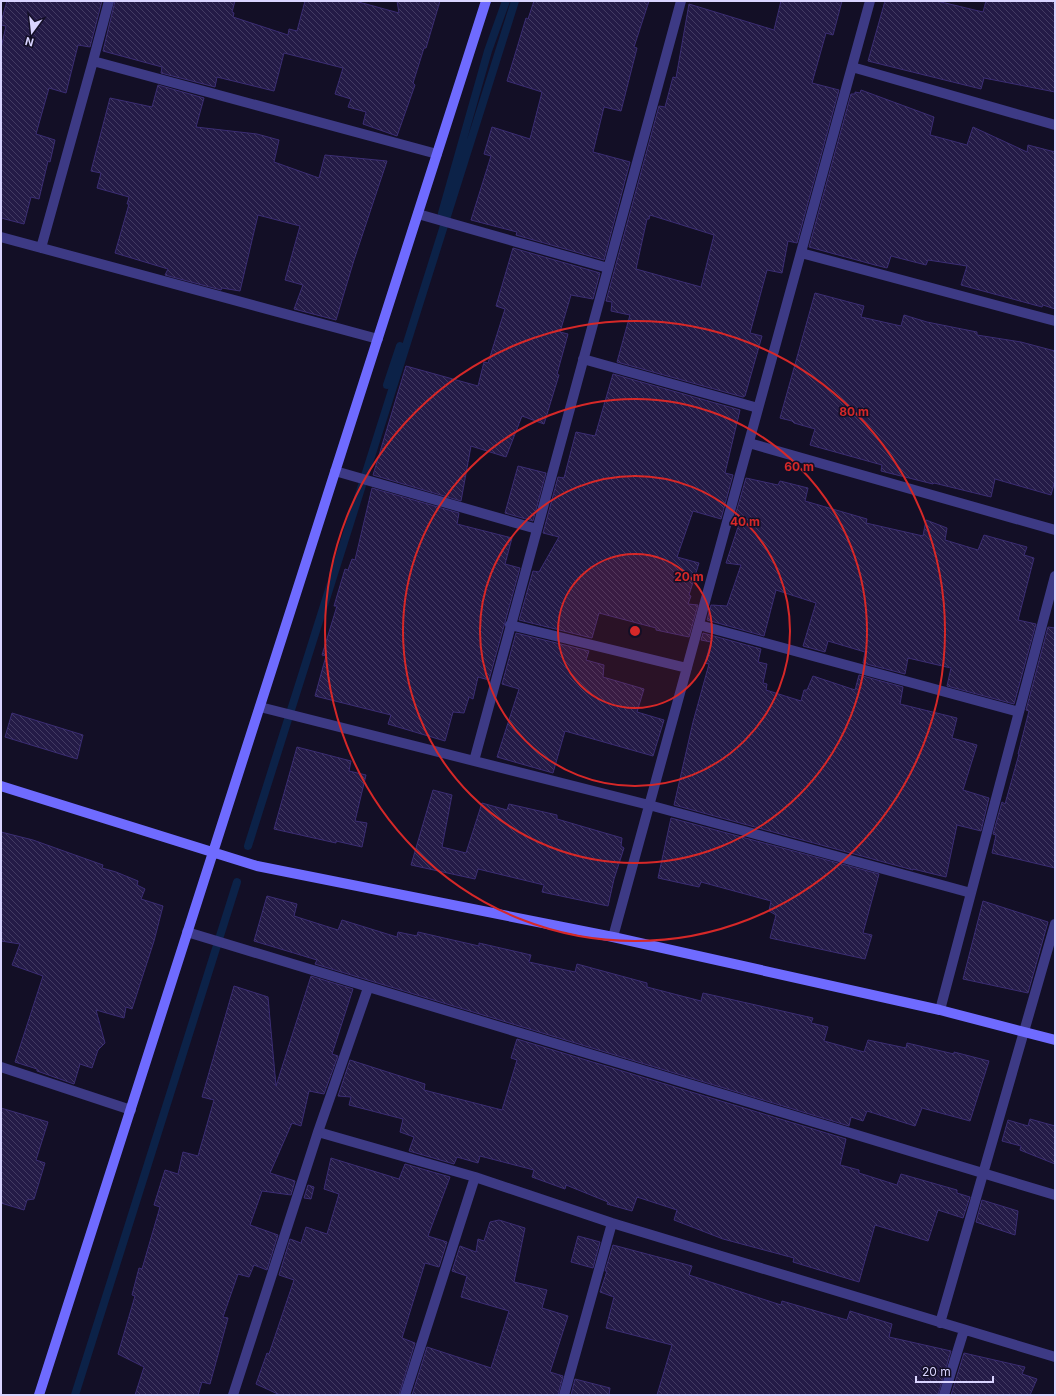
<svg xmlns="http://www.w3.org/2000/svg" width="1056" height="1396" font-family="Inter,sans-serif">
  <defs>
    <pattern id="building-back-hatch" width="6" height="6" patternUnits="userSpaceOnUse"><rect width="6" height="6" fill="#241b47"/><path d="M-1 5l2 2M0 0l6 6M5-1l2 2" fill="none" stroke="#433b63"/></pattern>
  </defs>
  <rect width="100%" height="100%" fill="#130f26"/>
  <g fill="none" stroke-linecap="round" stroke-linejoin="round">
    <path stroke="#0c2248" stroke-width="8" d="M 442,213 L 488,51 L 506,1
      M 387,385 L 400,346
      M 248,846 L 515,1
      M 75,1395 L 237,882"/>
  </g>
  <path fill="url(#building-back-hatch)" stroke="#3b2d73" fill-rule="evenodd" d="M 7,1 L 102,1 L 90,47 L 78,45 L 66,93 L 49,88 L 36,134 L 55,140 L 50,162 L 48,161 L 39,199 L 31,197 L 24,224 L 1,218 L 1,48 L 6,26 L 1,25 L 1,22 Z
    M 115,1 L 235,1 L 232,12 L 234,13 L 233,17 L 288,35 L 289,29 L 297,31 L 305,1 L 355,1 L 399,13 L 397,1 L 440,1 L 426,48 L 424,48 L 413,83 L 415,85 L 397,136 L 363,124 L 366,112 L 348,107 L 351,99 L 335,94 L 343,68 L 284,53 L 274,91 L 217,77 L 215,87 L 161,73 L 162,67 L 103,51 Z
    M 534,1 L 649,1 L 634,47 L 637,48 L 621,111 L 604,107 L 593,152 L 630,162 L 604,260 L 516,235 L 517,232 L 471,220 L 491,156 L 484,154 L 492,127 L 530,139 L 542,92 L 507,81 L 526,18 L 528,19 Z
    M 781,1 L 842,1 L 833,35 L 826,33 L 812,83 L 839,90 L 797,243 L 788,241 L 782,273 L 767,270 L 750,333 L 762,336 L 745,396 L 743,397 L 617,362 L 630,315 L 611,311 L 612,302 L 606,301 L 659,106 L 665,107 L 673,77 L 676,78 L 689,4 L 774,30 ZM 650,215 L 714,235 L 701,287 L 636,269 L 647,219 L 649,219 Z
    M 885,1 L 937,1 L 983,12 L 986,1 L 1055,1 L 1055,92 L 984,78 L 981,89 L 868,61 Z
    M 158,85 L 204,98 L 196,127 L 257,134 L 279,140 L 274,162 L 319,178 L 325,155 L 387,161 L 354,260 L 336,320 L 294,309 L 303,285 L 285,280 L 300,226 L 258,215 L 240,291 L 222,288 L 221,290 L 165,275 L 168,269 L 115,253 L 129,204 L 127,204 L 129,197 L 97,188 L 101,173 L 91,171 L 110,98 L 152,107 Z
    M 861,90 L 934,117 L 930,135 L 967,145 L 973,127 L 1027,152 L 1028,145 L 1055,152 L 1055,309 L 1043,305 L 1042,307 L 961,285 L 967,266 L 928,260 L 926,265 L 891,256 L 887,268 L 875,265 L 809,247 L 851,94 L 855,94 L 855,92 L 860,93 Z
    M 513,248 L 600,273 L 593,299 L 571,295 L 560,332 L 568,334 L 557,374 L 559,375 L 544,424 L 522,416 L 506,457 L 471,446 L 461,501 L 373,475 L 406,366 L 478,386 L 484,362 L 488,363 L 505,309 L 496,306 Z
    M 815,293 L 864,306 L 861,317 L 901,326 L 904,315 L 927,322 L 977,332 L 977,335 L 1021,342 L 1055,351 L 1055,480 L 1051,495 L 995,479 L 991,497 L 934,483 L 933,484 L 881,471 L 882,465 L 810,445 L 815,429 L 794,423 L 792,421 L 780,418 Z
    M 613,374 L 740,410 L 725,473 L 733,475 L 721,519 L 693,511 L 677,557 L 699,563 L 689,595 L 691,596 L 688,604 L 698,605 L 689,637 L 656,630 L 656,628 L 599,613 L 592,638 L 519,620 L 533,571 L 539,572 L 559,537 L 543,533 L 558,477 L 564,478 L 576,432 L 595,436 Z
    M 518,466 L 546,473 L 533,521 L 505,513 Z
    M 746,478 L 778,485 L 780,481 L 808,488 L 805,501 L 867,519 L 866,523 L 923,536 L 926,520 L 947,528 L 945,540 L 978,550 L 984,535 L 1027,547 L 1024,555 L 1034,558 L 1018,620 L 1036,624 L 1014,704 L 947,686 L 951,668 L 908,658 L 905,674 L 863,663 L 865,652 L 828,641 L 825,652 L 803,646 L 816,603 L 776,590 L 764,636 L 707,620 L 711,605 L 727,606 L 741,565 L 726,563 L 739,524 L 733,523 Z
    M 372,488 L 459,513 L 457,524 L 512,538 L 505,564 L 520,568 L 489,680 L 478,677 L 473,699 L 469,697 L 464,713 L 453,712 L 445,741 L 388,724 L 391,715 L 315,696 L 326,656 L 322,655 L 337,606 L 334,606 L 345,569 L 348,570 L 352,559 L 355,560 Z
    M 1048,627 L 1055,628 L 1055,868 L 992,853 L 996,835 L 993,834 L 1002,802 L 1005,804 L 1019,754 L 1018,754 L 1029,711 L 1026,710 Z
    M 516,633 L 589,651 L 586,660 L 604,665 L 603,677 L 644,689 L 637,712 L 664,720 L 653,756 L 565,731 L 553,773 L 497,757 L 519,689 L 502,684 Z
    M 703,633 L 761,649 L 758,662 L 767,664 L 763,683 L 767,684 L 766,690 L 801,701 L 804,690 L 807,690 L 813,676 L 855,690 L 859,675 L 903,687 L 900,704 L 957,718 L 952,738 L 977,745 L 963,790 L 989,798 L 981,831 L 957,825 L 946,877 L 913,869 L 913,870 L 674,805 L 693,722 L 709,664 L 705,663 L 711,642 L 701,640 Z
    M 12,713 L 83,735 L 77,759 L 5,737 Z
    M 297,747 L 351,761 L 349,771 L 366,775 L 355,821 L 367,823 L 362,847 L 336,841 L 336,843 L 274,829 Z
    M 433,790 L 452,795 L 442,847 L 466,853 L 482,803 L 507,810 L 509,804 L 557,815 L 557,819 L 622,838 L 621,846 L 624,848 L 614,879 L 608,906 L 542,892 L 544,885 L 478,869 L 475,879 L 411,865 Z
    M 671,818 L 879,874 L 863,933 L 872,935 L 865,959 L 770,938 L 776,915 L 769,911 L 771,901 L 701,882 L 699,887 L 658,878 Z
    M 1,832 L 33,840 L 103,865 L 102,868 L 116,872 L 138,881 L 137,885 L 145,889 L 141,899 L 163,906 L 154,941 L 132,1009 L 126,1007 L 124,1018 L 96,1010 L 105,1043 L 98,1050 L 92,1068 L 80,1064 L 74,1084 L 37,1071 L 37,1069 L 15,1062 L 43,976 L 12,965 L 20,944 L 1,941 Z
    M 267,896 L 297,904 L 294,916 L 338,930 L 342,920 L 397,937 L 398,932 L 417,936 L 418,932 L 479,946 L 479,943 L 531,955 L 529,962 L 575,972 L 577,964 L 647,983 L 647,987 L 701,1001 L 703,993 L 813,1018 L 811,1023 L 828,1027 L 824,1041 L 864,1052 L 868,1040 L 906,1048 L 907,1043 L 954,1054 L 954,1052 L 989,1061 L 970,1121 L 922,1108 L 915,1126 L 867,1111 L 863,1121 L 851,1117 L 849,1126 L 315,964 L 317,960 L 254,941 Z
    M 983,901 L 1048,922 L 1028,993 L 963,979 Z
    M 311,976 L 353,989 L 332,1054 L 338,1056 L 324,1094 L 309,1091 L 301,1126 L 292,1123 L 270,1173 L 295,1181 L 291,1195 L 262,1191 L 250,1225 L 278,1235 L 267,1270 L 254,1265 L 249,1277 L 238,1274 L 223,1317 L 228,1318 L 210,1384 L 202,1382 L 198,1395 L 135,1395 L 144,1367 L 118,1354 L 135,1296 L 132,1295 L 139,1268 L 142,1269 L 160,1207 L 154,1205 L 165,1170 L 178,1174 L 183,1152 L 198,1156 L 214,1100 L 202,1097 L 234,986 L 268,997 L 276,1086 Z
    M 517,1039 L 846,1139 L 840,1165 L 859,1170 L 859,1173 L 897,1185 L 901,1174 L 957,1190 L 957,1193 L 970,1197 L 963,1218 L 938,1210 L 928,1241 L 875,1225 L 859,1282 L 793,1262 L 794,1258 L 723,1239 L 674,1220 L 677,1210 L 637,1197 L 632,1211 L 607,1204 L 608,1202 L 566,1185 L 565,1189 L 532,1177 L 534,1170 L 480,1156 L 478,1163 L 457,1157 L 454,1164 L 409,1151 L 414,1137 L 400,1132 L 403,1119 L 349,1105 L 351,1097 L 338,1096 L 350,1060 L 425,1084 L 424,1090 L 502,1110 L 517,1060 L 511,1058 Z
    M 1,1108 L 48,1122 L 36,1160 L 45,1163 L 34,1199 L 27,1200 L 24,1210 L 1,1203 Z
    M 1030,1119 L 1055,1126 L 1055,1164 L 1020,1150 L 1021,1146 L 1002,1141 L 1008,1120 L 1028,1126 Z
    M 331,1158 L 399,1179 L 405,1164 L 450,1177 L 428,1236 L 447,1242 L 439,1267 L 425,1263 L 402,1338 L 415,1343 L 399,1395 L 280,1395 L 256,1384 L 267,1353 L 269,1354 L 294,1280 L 279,1275 L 290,1239 L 301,1243 L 306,1227 L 327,1234 L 339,1194 L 324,1189 Z
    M 308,1185 L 314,1187 L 311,1199 L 304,1198 Z
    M 982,1200 L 1018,1211 L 1015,1235 L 976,1222 Z
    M 499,1220 L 525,1228 L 514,1282 L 547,1290 L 542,1308 L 568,1316 L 550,1372 L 563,1376 L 558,1395 L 412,1395 L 427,1347 L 491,1368 L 509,1311 L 461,1297 L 467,1276 L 452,1271 L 460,1246 L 476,1252 L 478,1239 L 484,1241 L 490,1222 Z
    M 578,1236 L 600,1242 L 593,1268 L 571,1262 Z
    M 613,1245 L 692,1266 L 689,1275 L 781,1305 L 782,1301 L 847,1320 L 850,1311 L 892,1324 L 889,1337 L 951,1351 L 938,1395 L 657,1395 L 672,1345 L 606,1328 L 614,1297 L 600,1292 L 607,1271 L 605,1271 Z
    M 964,1353 L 1025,1367 L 1022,1374 L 1037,1379 L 1030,1395 L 951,1395 Z
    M 575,1379 L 610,1388 L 609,1395 L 571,1395 Z"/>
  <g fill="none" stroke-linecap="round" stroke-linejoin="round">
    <path stroke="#3d3a85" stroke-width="10" d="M 93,61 L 437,154
      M 852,67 L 1055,125
      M 418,214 L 608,268
      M 1,237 L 378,339
      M 41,248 L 93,61 L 109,1
      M 801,253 L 1055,321
      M 583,359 L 758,408
      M 749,443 L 1055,530
      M 335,471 L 537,529
      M 510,625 L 687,668
      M 699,625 L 1019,712
      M 260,707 L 649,805 L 971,893
      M 474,761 L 681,1
      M 187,932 L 1055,1195
      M 613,937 L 870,1
      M 940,1010 L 1055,576
      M 1,1067 L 131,1110
      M 318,1132 L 475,1177 L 612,1223 L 1055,1357
      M 940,1323 L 1055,924
      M 233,1395 L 318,1132 L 368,988
      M 405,1395 L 475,1177
      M 564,1395 L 612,1223
      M 944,1395 L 964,1330"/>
    <path stroke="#6f6bff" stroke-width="10" d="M 1,786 L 257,866 L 613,937 L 940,1010 L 1055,1040
      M 39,1395 L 486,1"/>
  </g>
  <circle cx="635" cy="631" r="77" fill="#d62828" fill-opacity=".12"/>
  <g fill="none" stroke="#d62828" stroke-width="2">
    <circle cx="635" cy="631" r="77"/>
    <circle cx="635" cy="631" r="155"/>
    <circle cx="635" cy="631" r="232"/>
    <circle cx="635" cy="631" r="310"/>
  </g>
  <circle cx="635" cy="631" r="6" fill="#d62828" stroke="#130f26" stroke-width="2"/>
  <g font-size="12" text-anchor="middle" font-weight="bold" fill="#d62828" stroke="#130f26" stroke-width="3" stroke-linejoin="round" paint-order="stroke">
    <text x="854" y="416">80 m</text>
    <text x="799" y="471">60 m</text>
    <text x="745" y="526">40 m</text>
    <text x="689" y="581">20 m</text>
  </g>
  <rect width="1056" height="1396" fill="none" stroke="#d9d4ff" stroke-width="4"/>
  <g transform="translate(32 32) rotate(195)" stroke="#130f26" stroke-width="3" paint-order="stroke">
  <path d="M0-3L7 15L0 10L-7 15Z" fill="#d9d4ff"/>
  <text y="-6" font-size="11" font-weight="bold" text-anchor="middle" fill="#d9d4ff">N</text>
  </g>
  <path d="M916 1376v6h77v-6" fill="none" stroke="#d9d4ff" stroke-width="2"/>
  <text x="922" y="1376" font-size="12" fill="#d9d4ff" stroke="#130f26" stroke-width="3" paint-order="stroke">20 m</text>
</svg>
